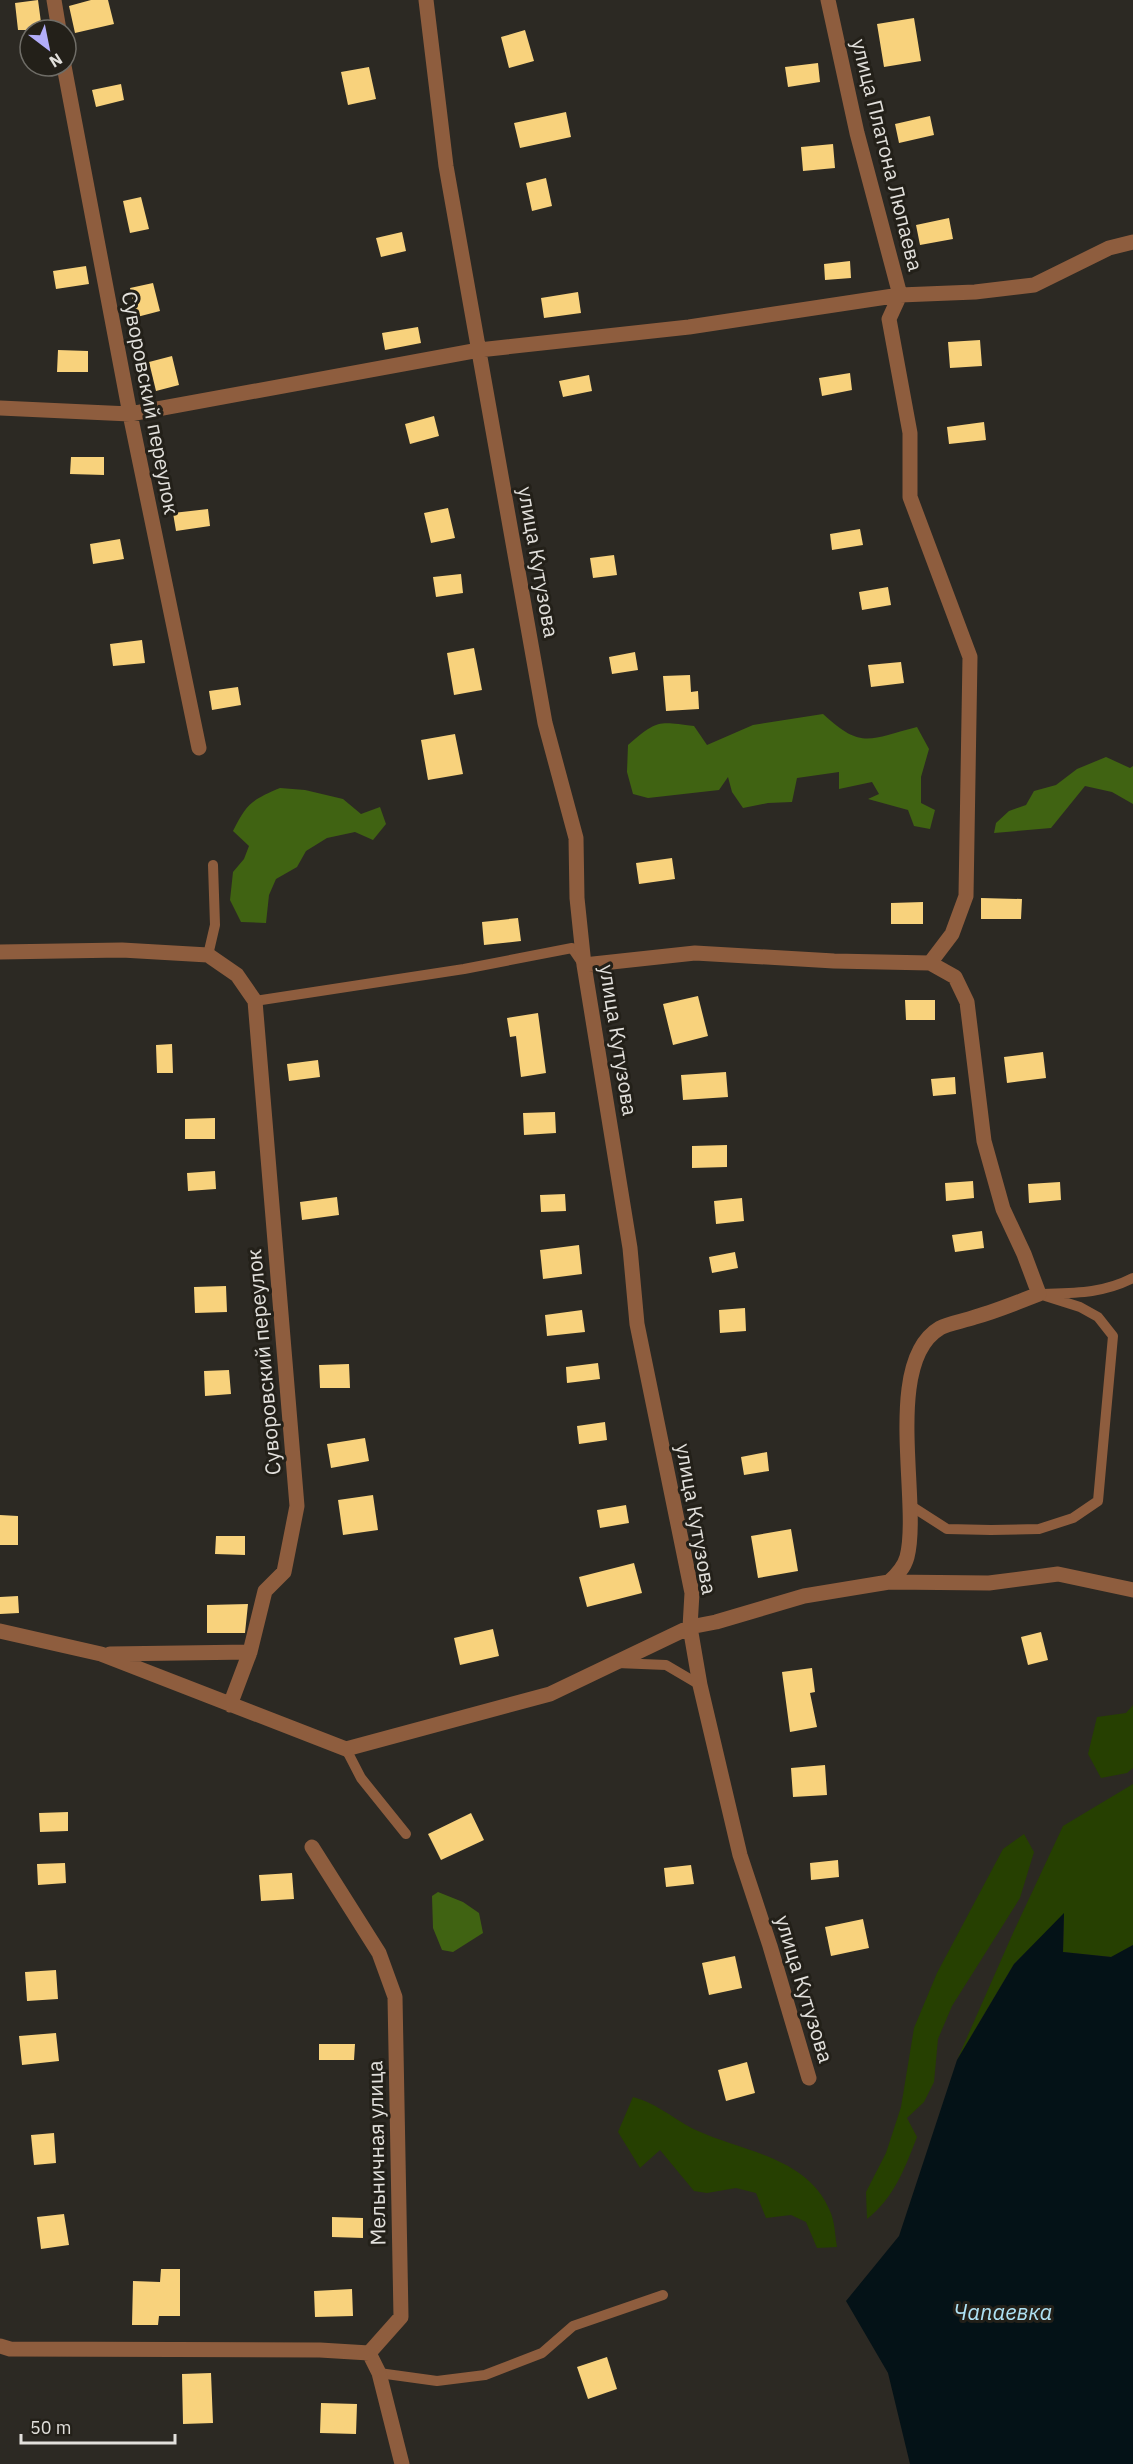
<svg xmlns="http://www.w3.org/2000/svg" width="1133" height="2464" font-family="'IBM Plex Sans',sans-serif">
  <rect width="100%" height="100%" fill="#2c2923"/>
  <path fill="#264001" d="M 1133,1705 L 1133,1768 L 1127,1773 L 1101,1778 L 1088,1754 L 1097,1717 L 1126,1713 Z
    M 1133,1784 L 1133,1945 L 1112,1957 L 1063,1952 L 1064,1915 L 1014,1964 L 957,2060 L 1013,1933 L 1063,1826 Z
    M 1024,1834 L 1034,1852 L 1020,1898 L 952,2006 L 938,2039 L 934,2082 L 924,2102 L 907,2118 L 917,2137 C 905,2168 894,2198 867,2219 L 866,2192 L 886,2153 L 901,2107 L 914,2028 L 937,1973 L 1003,1849 Z
    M 633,2097 C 659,2104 674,2120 698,2131 C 744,2152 808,2157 830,2211 C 835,2222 835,2236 837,2247 L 817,2248 L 806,2222 L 791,2215 L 766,2218 L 756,2193 L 736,2188 L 707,2193 L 694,2191 L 660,2150 L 640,2168 L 618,2132 Z"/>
  <path fill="#406312" d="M 823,714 C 862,750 869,739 917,727 L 929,749 L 921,777 L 921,803 L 935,810 L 930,829 L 914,826 L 908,810 L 868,799 L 879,794 L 872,782 L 839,789 L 839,772 L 797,778 L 792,802 L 768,803 L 743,808 L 732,792 L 728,777 L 719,790 L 648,798 L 633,794 L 627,772 L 628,745 C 657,720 657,721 694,726 L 707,745 L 753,725 Z
    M 1106,757 L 1130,768 L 1133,766 L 1133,804 L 1112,792 L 1085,786 L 1051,828 L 994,833 L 996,823 L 1009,811 L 1026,805 L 1034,791 L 1056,785 L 1077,769 Z
    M 280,788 L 305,790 L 343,799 L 361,814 L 380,807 L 386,824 L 373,840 L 355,832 L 327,838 L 306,851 L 297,867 L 276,879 L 269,895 L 266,923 L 241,922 L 230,900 L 233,872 L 244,859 L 249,846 L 233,831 C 247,803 252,800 280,788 Z
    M 438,1892 L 463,1902 L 479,1913 L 483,1933 L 453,1952 L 442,1950 L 433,1928 L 432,1896 Z"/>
  <path fill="#041217" d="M 1064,1913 L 1063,1952 L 1111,1957 L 1133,1945 L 1133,2464 L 910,2464 L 888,2373 L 846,2301 L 899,2236 L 957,2060 L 1014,1964 Z"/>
  <path fill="#f8d27c" d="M 38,0 L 42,30 L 18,30 L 15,3 Z
    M 91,0 L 108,0 L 114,24 L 75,33 L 69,6 Z
    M 914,18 L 921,61 L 884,67 L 877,24 Z
    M 525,30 L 534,61 L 509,68 L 501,37 Z
    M 818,63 L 820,82 L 788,87 L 785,67 Z
    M 369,67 L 376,99 L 348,105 L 341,72 Z
    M 121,84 L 124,100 L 96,107 L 92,90 Z
    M 566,112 L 571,137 L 520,148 L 514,123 Z
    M 930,116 L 934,135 L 899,143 L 895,124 Z
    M 833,144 L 835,168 L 803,171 L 801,147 Z
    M 546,178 L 552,206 L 532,211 L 526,183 Z
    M 141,197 L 149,229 L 130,233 L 123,201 Z
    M 949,218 L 953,239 L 920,245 L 916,225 Z
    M 402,232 L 406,251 L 381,257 L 376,238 Z
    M 850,261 L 851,278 L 825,280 L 824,264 Z
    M 86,266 L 89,284 L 56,289 L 53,271 Z
    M 153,283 L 160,311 L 137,317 L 130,288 Z
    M 578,292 L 581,313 L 544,318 L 541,298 Z
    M 418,327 L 421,343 L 385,350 L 382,333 Z
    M 980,340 L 982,366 L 950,368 L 948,342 Z
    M 58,350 L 88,351 L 88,372 L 57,372 Z
    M 172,356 L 179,385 L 156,391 L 149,362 Z
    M 850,373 L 852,390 L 822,396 L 819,378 Z
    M 589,375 L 592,391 L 563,397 L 559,381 Z
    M 434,416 L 439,436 L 410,444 L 405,424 Z
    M 984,422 L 986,440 L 949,444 L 947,427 Z
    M 71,457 L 104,457 L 104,475 L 70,474 Z
    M 448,508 L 455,538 L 431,543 L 424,513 Z
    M 208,509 L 210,526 L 176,531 L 173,513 Z
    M 860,529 L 863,545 L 832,550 L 830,534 Z
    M 120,539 L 124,559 L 93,564 L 90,544 Z
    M 614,555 L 617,575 L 593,578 L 590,558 Z
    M 461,574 L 463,593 L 436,597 L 433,577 Z
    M 888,587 L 891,605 L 862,610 L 859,592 Z
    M 142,640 L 145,663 L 113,666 L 110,644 Z
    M 474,648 L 482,690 L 454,695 L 447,653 Z
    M 635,652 L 638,670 L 612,674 L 609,657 Z
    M 901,662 L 904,683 L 871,687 L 868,665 Z
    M 690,675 L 691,692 L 698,691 L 699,709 L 666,711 L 663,676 Z
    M 238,687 L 241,705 L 212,710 L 209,691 Z
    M 455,734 L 463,774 L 428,780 L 421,740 Z
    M 672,858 L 675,879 L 639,884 L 636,863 Z
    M 981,898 L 1022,899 L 1021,919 L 981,919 Z
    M 923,902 L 923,924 L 891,924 L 891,903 Z
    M 518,918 L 521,941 L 484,945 L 482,922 Z
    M 698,996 L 708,1036 L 673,1045 L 663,1004 Z
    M 905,1000 L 935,1000 L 935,1020 L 906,1020 Z
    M 538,1013 L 546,1073 L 521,1077 L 516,1036 L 510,1037 L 507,1018 Z
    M 172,1044 L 173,1073 L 157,1073 L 156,1045 Z
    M 1043,1052 L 1046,1078 L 1007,1083 L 1004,1057 Z
    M 318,1060 L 320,1077 L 289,1081 L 287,1064 Z
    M 726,1072 L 728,1097 L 683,1100 L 681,1075 Z
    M 955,1077 L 956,1094 L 933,1096 L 931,1079 Z
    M 555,1112 L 556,1133 L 524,1135 L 523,1113 Z
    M 215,1118 L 215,1139 L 185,1139 L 185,1119 Z
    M 727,1145 L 727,1167 L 692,1168 L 692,1146 Z
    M 215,1171 L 216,1189 L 188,1191 L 187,1173 Z
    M 973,1181 L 974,1198 L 946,1201 L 945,1183 Z
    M 1060,1182 L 1061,1200 L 1029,1203 L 1028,1184 Z
    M 565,1194 L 566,1211 L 541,1212 L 540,1195 Z
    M 337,1197 L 339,1215 L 302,1220 L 300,1202 Z
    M 742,1198 L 744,1221 L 716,1224 L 714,1201 Z
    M 982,1231 L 984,1248 L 955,1252 L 952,1235 Z
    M 579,1245 L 582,1274 L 543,1279 L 540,1250 Z
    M 735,1252 L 738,1268 L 712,1273 L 709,1257 Z
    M 226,1286 L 227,1312 L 195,1313 L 194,1287 Z
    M 745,1308 L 746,1331 L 720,1333 L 719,1310 Z
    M 582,1310 L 585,1332 L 547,1336 L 545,1315 Z
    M 598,1363 L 600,1379 L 567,1383 L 566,1367 Z
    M 349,1364 L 350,1388 L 320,1388 L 319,1365 Z
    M 229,1370 L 231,1394 L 205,1396 L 204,1371 Z
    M 605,1422 L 607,1440 L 579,1444 L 577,1426 Z
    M 365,1438 L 369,1461 L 331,1468 L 327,1444 Z
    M 767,1452 L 769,1471 L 744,1475 L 741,1457 Z
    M 373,1495 L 378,1530 L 343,1535 L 338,1500 Z
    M 626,1505 L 629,1523 L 600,1528 L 597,1510 Z
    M 0,1515 L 18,1516 L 18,1545 L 0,1545 Z
    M 791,1529 L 798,1571 L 758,1578 L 751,1536 Z
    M 216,1536 L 245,1536 L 245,1555 L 215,1554 Z
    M 634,1563 L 642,1593 L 587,1607 L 579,1577 Z
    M 18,1596 L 19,1613 L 0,1614 L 0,1597 Z
    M 248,1604 L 245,1633 L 207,1633 L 207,1605 Z
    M 493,1629 L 499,1656 L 460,1665 L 454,1638 Z
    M 1041,1632 L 1048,1660 L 1028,1665 L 1021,1637 Z
    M 812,1668 L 815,1692 L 810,1693 L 817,1727 L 790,1732 L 782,1672 Z
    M 825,1765 L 827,1795 L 793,1797 L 791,1768 Z
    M 68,1812 L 68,1831 L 40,1832 L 39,1813 Z
    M 471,1813 L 484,1840 L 441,1860 L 428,1834 Z
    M 838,1860 L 839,1877 L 811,1880 L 810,1863 Z
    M 65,1863 L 66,1883 L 38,1885 L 37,1864 Z
    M 691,1865 L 694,1884 L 666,1887 L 664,1868 Z
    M 292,1873 L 294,1899 L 261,1901 L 259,1875 Z
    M 863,1919 L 869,1948 L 831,1956 L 825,1927 Z
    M 735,1956 L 742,1988 L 709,1995 L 702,1963 Z
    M 56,1970 L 58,1999 L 27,2001 L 25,1972 Z
    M 56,2033 L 59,2061 L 22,2065 L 19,2036 Z
    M 319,2044 L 355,2044 L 354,2060 L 319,2060 Z
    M 747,2062 L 755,2093 L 726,2101 L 718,2070 Z
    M 54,2133 L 56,2163 L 34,2165 L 31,2135 Z
    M 64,2214 L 69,2245 L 41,2249 L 37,2217 Z
    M 332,2217 L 363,2218 L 363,2238 L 332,2237 Z
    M 161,2269 L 180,2269 L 180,2316 L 159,2316 L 158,2325 L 132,2325 L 133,2281 L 160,2282 Z
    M 352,2289 L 353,2316 L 315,2317 L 314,2291 Z
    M 607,2357 L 617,2389 L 588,2399 L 577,2367 Z
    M 211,2373 L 213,2423 L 183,2424 L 182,2374 Z
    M 321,2403 L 357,2404 L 356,2434 L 320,2433 Z"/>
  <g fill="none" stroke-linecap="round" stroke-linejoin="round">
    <path stroke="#8e5d3e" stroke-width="10" d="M 208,955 L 215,925 L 213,865
      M 255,1001 L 464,969 L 572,948 L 583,964
      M 908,1504 L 947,1529 L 991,1530 L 1039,1529 L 1073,1518 L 1098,1501 L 1113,1336 L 1098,1317 L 1080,1307 L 1039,1294 C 1074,1293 1102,1294 1133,1278
      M 617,1663 L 666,1665 L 700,1685
      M 346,1749 L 361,1778 L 406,1834
      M 379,2373 L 437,2381 L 485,2375 L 542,2353 L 573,2326 L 663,2295"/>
    <path stroke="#8e5d3e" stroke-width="15" d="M 54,0 L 59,30
      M 426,0 L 446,166 L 545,723 L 576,838 L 577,898 L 584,965 L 630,1248 L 637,1324 L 692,1593 L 690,1627 L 700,1685 L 740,1855 L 770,1946 L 809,2078
      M 828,0 L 857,133 L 900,295 L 889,319 L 910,433 L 910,497 L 970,657 L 966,896 L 952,934 L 930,963 L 955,977 L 967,1002 L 984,1141 L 1003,1209 L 1024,1254 L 1039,1294 C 1018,1302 997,1311 975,1317 C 964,1321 949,1323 940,1328 C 882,1362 921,1503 907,1557 C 904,1568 897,1575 889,1582
      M 64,66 L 130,414 L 199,748
      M 0,408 L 130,414 L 479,350 L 689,327 L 900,295 L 975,292 L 1034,285 L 1109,248 L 1133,242
      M 0,952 L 122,950 L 208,955 L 237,975 L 255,1001 L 297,1506 L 284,1572 L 265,1591 L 250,1652 L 230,1705
      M 584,965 L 695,953 L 834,961 L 930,963
      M 0,1631 L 101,1654 L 346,1749 L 550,1694 L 690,1627 L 716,1622 L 804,1596 L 889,1582 L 989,1583 L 1058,1574 L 1133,1590
      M 110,1654 L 250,1652
      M 312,1847 L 379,1953 L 395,1997 L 401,2317 L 369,2353
      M 0,2346 L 10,2349 L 320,2350 L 369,2353
      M 369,2353 L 379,2373 L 402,2464"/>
  </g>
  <g text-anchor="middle" stroke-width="6" stroke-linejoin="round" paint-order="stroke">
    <g font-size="21" fill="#e2e0dc" stroke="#232019">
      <text transform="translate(887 155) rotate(76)" y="7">улица Платона Люпаева</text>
      <text transform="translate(150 403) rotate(79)" y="7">Суворовский переулок</text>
      <text transform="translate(538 562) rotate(80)" y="7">улица Кутузова</text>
      <text transform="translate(618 1040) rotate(81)" y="7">улица Кутузова</text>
      <text transform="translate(264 1362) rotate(-95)" y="7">Суворовский переулок</text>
      <text transform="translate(696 1519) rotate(80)" y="7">улица Кутузова</text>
      <text transform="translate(804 1989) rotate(73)" y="7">улица Кутузова</text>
      <text transform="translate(377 2153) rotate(-91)" y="7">Мельничная улица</text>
    </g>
    <g font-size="22" font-style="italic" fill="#afe2f4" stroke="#232019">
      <text x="1003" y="2320">Чапаевка</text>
    </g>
  </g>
  <g transform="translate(48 48) rotate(148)"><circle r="28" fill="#232019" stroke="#6f6d67" stroke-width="1.5"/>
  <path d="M0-4.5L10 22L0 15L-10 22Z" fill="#b2adf9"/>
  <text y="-9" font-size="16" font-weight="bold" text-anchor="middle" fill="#e2e0dc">N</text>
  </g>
  <path d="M21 2434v9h154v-9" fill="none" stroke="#e2e0dc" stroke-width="3"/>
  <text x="30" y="2434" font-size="18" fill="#e2e0dc" stroke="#232019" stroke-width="4.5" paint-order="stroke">50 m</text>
</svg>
